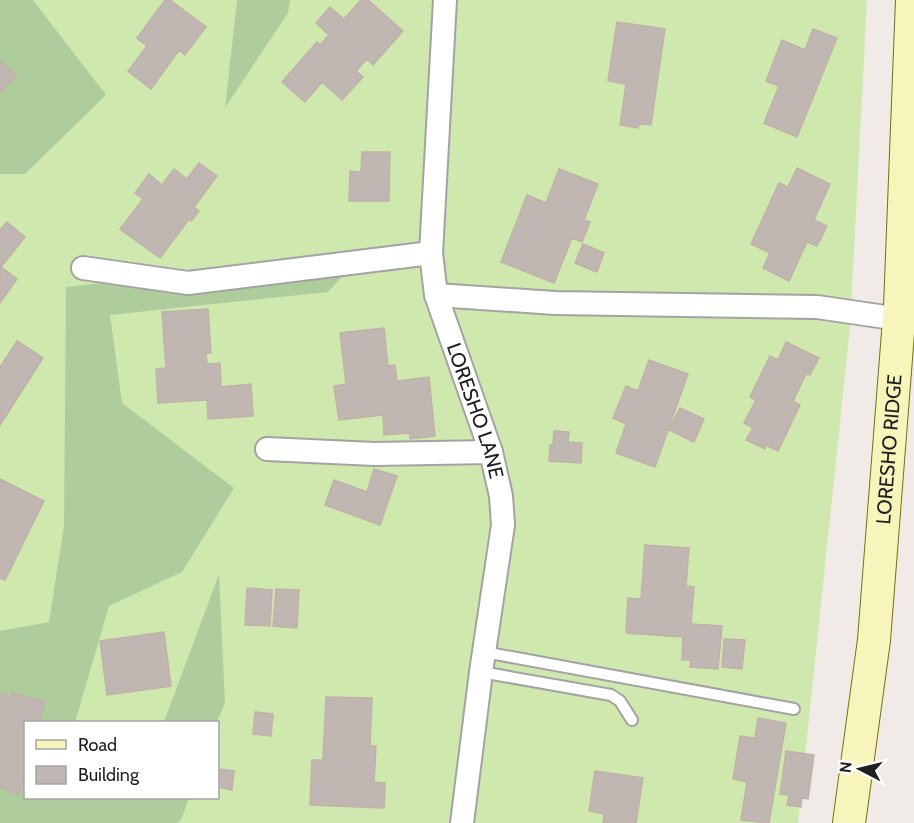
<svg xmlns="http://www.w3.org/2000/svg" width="914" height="823" font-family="Cabin,sans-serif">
  <rect width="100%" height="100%" fill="#f0ebe6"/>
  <path fill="#cfe8ae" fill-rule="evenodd" d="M 0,0 L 867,0 L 850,327 L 798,823 L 0,823 ZM 26,722 L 218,722 L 218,798 L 26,798 Z"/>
  <path fill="#afcd9c" d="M 0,0 L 33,0 L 106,95 L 25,174 L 0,174 Z
    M 237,0 L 290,0 L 288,13 L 225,108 Z
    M 362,255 L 328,292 L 110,315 L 122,403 L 234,488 L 182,572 L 109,606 L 75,722 L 26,722 L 26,798 L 189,798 L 181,820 L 177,823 L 0,823 L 0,631 L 49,622 L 64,526 L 66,287 Z
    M 219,574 L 225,703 L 217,722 L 164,722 Z"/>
  <path fill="#c0b7b2" stroke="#c1b1a9" stroke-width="1.5" d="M 165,0 L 170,0 L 206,27 L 185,55 L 179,50 L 151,89 L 128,71 L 147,46 L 137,38 Z
    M 361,0 L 368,0 L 403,31 L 373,65 L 367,59 L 356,71 L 363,77 L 342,100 L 322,82 L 305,102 L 282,82 L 317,42 L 320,45 L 329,35 L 316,23 L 330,7 L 344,19 Z
    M 617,22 L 665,29 L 651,125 L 639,124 L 638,128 L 620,125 L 626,84 L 608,81 Z
    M 813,29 L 837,38 L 797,137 L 764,123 L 779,86 L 766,81 L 782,40 L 805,50 Z
    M 0,61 L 16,75 L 0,93 Z
    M 362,152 L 390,152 L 389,201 L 349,201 L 350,171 L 361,172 Z
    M 199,163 L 217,176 L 194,207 L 199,211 L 191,221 L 189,219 L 160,258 L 120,229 L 143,199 L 135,193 L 149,174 L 162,185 L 174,169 L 187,179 Z
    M 797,168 L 830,184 L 814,220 L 827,226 L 817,246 L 807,242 L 789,281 L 763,268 L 770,253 L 751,244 L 779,183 L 788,187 Z
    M 559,169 L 598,184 L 584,220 L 590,222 L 582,242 L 572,238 L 554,283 L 501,262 L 527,195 L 546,203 Z
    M 7,222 L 25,237 L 1,267 L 17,279 L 0,303 L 0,230 Z
    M 583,244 L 604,253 L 597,272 L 575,263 Z
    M 208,309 L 211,353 L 206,353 L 207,364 L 220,363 L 221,387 L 251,384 L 253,416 L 208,419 L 207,400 L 158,403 L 156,369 L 166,368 L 162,312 Z
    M 384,328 L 388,366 L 395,365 L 397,381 L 429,377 L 435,436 L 410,439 L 410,433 L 384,435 L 383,415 L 339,420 L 334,386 L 346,384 L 340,333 Z
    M 17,341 L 43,358 L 0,425 L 0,367 Z
    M 786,342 L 819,358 L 810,375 L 806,374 L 793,401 L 800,405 L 778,451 L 766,445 L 765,449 L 746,440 L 753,428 L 744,423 L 756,400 L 750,397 L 770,356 L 778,360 Z
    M 649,360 L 688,374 L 655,467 L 616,453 L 626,424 L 613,418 L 626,386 L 638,391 Z
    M 680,408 L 704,419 L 694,442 L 669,430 Z
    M 554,431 L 569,432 L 568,442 L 582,443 L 581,463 L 549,461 L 550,445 L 553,445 Z
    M 374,469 L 397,476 L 380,525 L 325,505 L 334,480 L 367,492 Z
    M 0,479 L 44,501 L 5,580 L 0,578 Z
    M 645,545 L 689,548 L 686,586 L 694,587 L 691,624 L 722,626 L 718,669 L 690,667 L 691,660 L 682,660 L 683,637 L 626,633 L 628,598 L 641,599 Z
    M 247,588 L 272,590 L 270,626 L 245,625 Z
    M 276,589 L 299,590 L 297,628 L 273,626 Z
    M 164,632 L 171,686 L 107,695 L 100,641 Z
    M 724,639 L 745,640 L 742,669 L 722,667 Z
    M 0,693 L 11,697 L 12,693 L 45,702 L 39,722 L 26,722 L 26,772 L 19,794 L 0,788 Z
    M 326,697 L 372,698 L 370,746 L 376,746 L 374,782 L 385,783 L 384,808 L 310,805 L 312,760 L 323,760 Z
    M 255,712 L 273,714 L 271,736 L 253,734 Z
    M 758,718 L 786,723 L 769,823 L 741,820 L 747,782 L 733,779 L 740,736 L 755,738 Z
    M 786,751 L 814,755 L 808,799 L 802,798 L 801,807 L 787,805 L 789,795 L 780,794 Z
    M 219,769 L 234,771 L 232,790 L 218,787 Z
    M 595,771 L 643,778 L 636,823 L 603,823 L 604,814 L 589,811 Z"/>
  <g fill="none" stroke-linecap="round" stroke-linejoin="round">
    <defs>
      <path id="lane" d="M 484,652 L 794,709
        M 481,672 L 611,695 L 620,701 L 632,720"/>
      <g id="street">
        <path id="s1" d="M 445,0 L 431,253 L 436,295 L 491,452 L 501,496 L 503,525 L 481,672 L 462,823"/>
        <path d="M 83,268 L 188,283 L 431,253"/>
        <path d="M 436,295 L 555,303 L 817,307 L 899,319"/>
        <path d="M 267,449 L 374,454 L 491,452"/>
      </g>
      <g id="secondary">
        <path id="s2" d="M 849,823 L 874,640 L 900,307 L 912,0"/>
      </g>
    </defs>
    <use href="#lane" stroke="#a3a3a3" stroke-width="14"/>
    <use href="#street" stroke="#a3a3a3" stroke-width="26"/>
    <use href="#secondary" stroke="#717409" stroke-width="34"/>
    <use href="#lane" stroke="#fff" stroke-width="10"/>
    <use href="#street" stroke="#fff" stroke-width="22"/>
    <use href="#secondary" stroke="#f7f5bc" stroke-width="32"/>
  </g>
  <g text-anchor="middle" stroke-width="6" stroke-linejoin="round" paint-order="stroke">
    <g font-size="20" fill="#1f1f1f" stroke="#fff">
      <text dy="7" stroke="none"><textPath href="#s1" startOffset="418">LORESHO LANE</textPath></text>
      <text dy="7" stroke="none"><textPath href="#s2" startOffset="376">LORESHO RIDGE</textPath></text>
    </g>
  </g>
  <rect x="24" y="721" width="195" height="78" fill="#ffffff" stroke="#a5a5a5" stroke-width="1.5"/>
  <rect x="36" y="740" width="30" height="9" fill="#f7f5bc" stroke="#a5a5a5" stroke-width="1.5"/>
  <text x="78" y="751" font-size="18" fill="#1f1f1f">Road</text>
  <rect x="36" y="766" width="30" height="18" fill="#c0b7b2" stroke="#a5a5a5" stroke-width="1.5"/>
  <text x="78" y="781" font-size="18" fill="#1f1f1f">Building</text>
  <g transform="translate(860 769) rotate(277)" stroke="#ffffff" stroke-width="4.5" paint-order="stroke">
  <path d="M0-4.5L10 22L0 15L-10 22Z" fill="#1f1f1f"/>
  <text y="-9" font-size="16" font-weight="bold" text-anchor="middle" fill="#1f1f1f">N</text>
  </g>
</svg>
